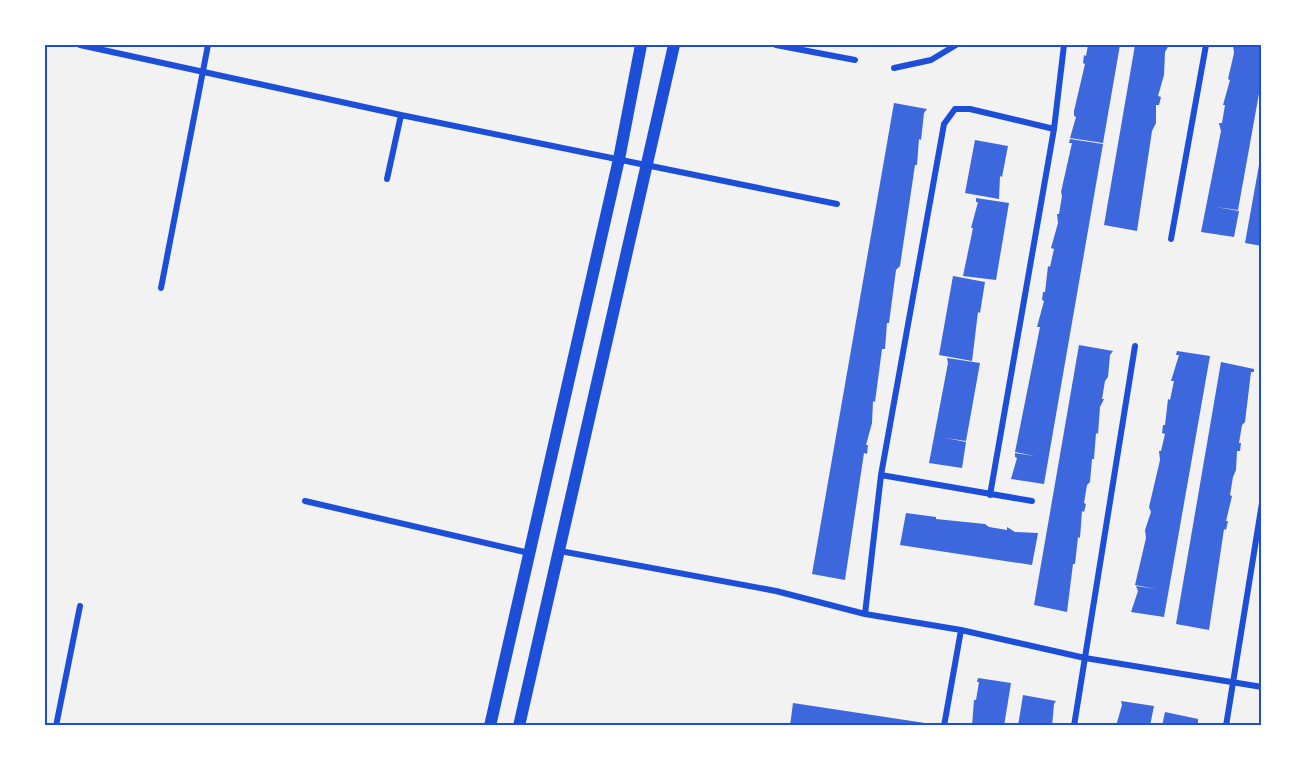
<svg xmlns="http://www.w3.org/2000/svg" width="1307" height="771" font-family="'Fira Sans Condensed',sans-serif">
  <rect width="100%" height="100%" fill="#f2f2f2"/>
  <path fill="#3d67dc" d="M 1088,45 L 1120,45 L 1103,143 L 1070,138 L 1076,117 L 1074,116 L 1074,111 L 1085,64 L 1083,63 L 1084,55 L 1086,56 Z
    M 1135,45 L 1169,45 L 1165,52 L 1164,75 L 1158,96 L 1161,97 L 1159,105 L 1156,105 L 1156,123 L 1152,131 L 1137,231 L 1104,225 Z
    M 1233,45 L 1262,45 L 1262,77 L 1238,210 L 1216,207 L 1239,211 L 1234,237 L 1201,232 L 1221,131 L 1219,123 L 1222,123 L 1225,105 L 1223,105 L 1230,80 L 1228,79 L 1234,53 Z
    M 894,103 L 927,109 L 924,113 L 921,140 L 919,139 L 917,165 L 915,165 L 900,266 L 896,270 L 889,323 L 887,323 L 885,349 L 882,349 L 875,402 L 873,401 L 872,423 L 866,445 L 868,445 L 867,454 L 864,453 L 845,580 L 812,574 Z
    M 1070,139 L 1103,144 L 1044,484 L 1011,479 L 1017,458 L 1015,457 L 1015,453 L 1035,456 L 1015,452 L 1040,327 L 1037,327 L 1044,301 L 1042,300 L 1043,292 L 1045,292 L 1048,266 L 1050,267 L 1054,249 L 1051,248 L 1058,223 L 1057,214 L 1059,214 L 1062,196 L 1061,192 L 1072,143 L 1069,143 Z
    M 975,140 L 1008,146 L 1002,177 L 1000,176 L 999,199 L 965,193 Z
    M 1261,154 L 1262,154 L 1262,246 L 1245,243 Z
    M 976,198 L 1009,203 L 996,280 L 963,276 L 973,228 L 971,228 L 978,202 L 976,202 Z
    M 953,276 L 985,282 L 980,313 L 978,312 L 972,361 L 939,355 Z
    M 1079,345 L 1113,351 L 1110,355 L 1108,377 L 1105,381 L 1102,399 L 1104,399 L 1100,407 L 1098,434 L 1096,433 L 1094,459 L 1092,459 L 1090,482 L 1087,485 L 1084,503 L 1086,504 L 1084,512 L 1082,511 L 1080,538 L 1078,537 L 1075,564 L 1073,564 L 1067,612 L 1034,605 Z
    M 1177,351 L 1210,356 L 1164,617 L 1131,612 L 1138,591 L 1136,586 L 1156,589 L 1135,585 L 1146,538 L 1145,530 L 1151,512 L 1149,507 L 1160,460 L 1159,451 L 1161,451 L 1165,434 L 1162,433 L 1163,425 L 1165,425 L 1168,399 L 1170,400 L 1174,381 L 1171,381 L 1179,355 L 1176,355 Z
    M 947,358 L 980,363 L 966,441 L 946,438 L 966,442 L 962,468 L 929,463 L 948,363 Z
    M 1221,362 L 1254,369 L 1254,372 L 1251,372 L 1245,422 L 1242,425 L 1239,443 L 1241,443 L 1240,451 L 1237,451 L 1236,470 L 1233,477 L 1230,495 L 1232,496 L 1226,521 L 1228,521 L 1226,530 L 1224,529 L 1209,630 L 1176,624 Z
    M 906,513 L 936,517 L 936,519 L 985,524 L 989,527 L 1007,530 L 1007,527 L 1015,532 L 1038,533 L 1032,565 L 900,545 Z
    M 978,678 L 1011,683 L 1004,726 L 972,726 L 974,700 L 976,700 L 979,682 L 977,682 Z
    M 1023,695 L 1056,701 L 1054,704 L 1052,726 L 1018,726 Z
    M 1121,701 L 1154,706 L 1150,726 L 1116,726 L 1122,705 Z
    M 793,703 L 925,723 L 924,726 L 790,726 Z
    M 1165,712 L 1198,719 L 1198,723 L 1195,726 L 1162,726 Z"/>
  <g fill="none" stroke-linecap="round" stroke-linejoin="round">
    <path stroke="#1d4ed8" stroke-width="6" d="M 80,45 L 401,115 L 837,204
      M 776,45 L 855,60
      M 894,68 L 931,60 L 956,45
      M 387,179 L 401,115
      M 1171,239 L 1206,45
      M 161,288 L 208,45
      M 881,475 L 1032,501
      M 990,495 L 1054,129 L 1064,45
      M 305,501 L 529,553
      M 560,551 L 776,591 L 865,614 L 961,630 L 1085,658 L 1262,687
      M 865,614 L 881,475 L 944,124 L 955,109 L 970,109 L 1054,129
      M 56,726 L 80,606
      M 944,726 L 961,630
      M 1074,726 L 1135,346
      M 1226,726 L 1262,503"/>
    <path stroke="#1d4ed8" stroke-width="12" d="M 490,726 L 619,159 L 641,45
      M 519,726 L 674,45"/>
  </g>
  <rect width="1307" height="771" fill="none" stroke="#ffffff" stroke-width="93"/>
  <rect x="46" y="46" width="1214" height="678" fill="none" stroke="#1d4ed8" stroke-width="2"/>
</svg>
